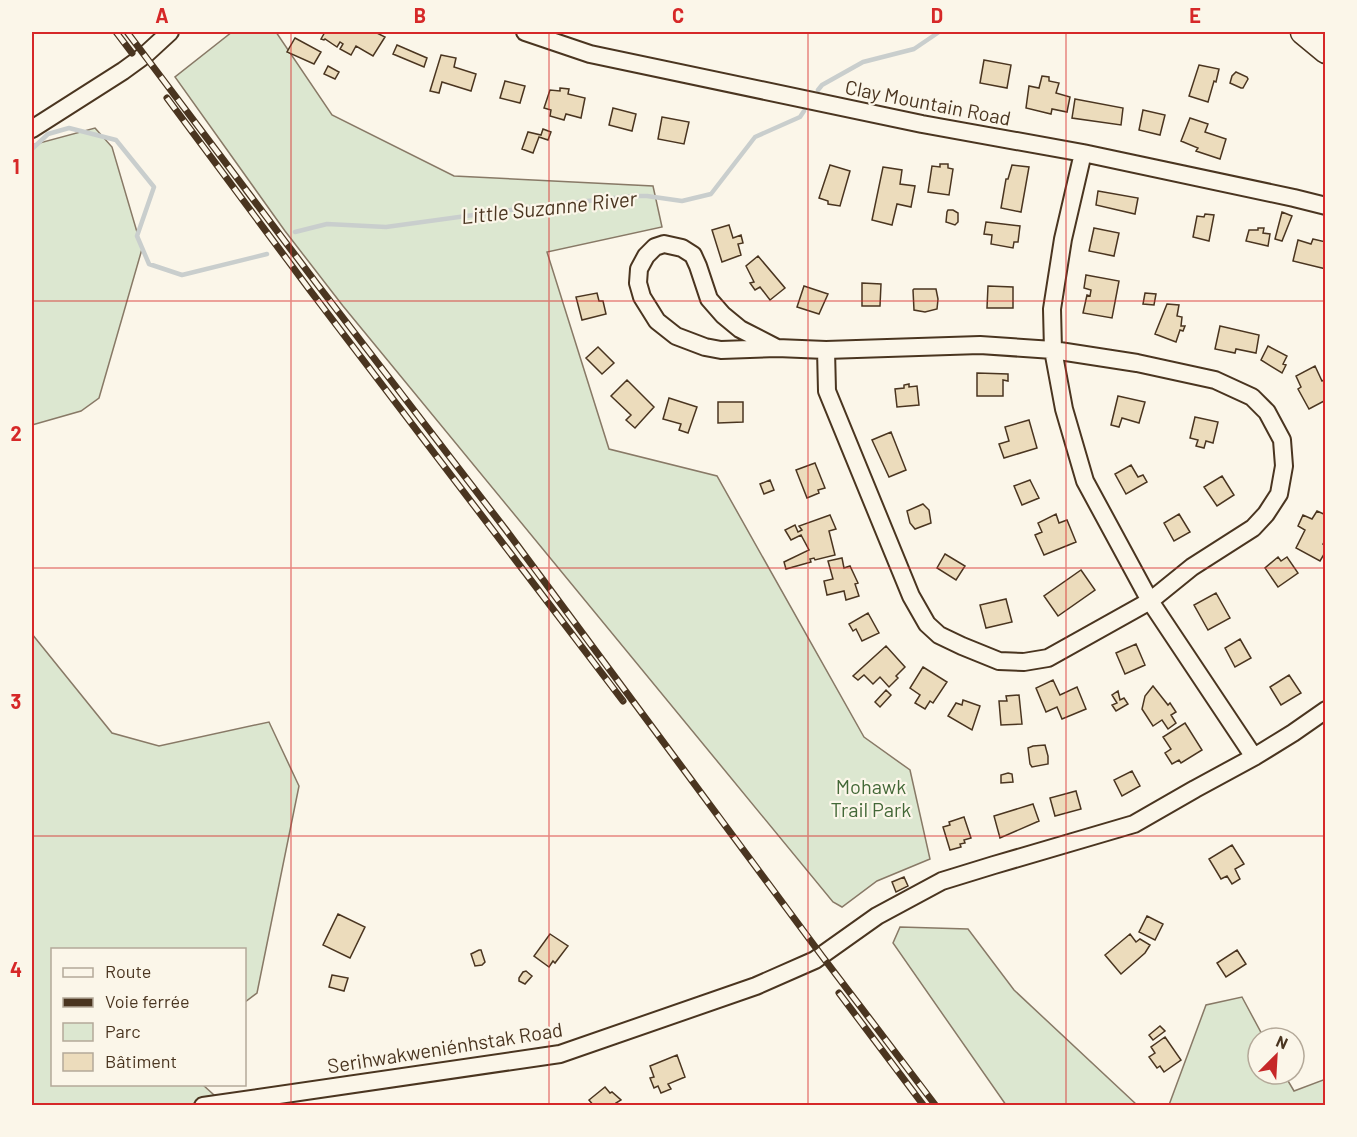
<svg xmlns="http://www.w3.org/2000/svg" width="1357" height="1137" font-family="Barlow,sans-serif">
  <rect width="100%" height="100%" fill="#fbf6e9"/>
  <path fill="#dce7d0" stroke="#887966" stroke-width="1.5" d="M 232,32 L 276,32 L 332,115 L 454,176 L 653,186 L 662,227 L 547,252 L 609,449 L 717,476 L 864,737 L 910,770 L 930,859 L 877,881 L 842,907 L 833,902 L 343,306 L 285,231 L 175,77 Z
    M 95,128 L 112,147 L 142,249 L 99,398 L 81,411 L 32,425 L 32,145 Z
    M 32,634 L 112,733 L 159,746 L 269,722 L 299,786 L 257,993 L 245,1002 L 244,950 L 52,950 L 52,1084 L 203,1085 L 225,1105 L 32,1105 Z
    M 900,927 L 968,929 L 1014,990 L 1137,1105 L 1006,1105 L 893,943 Z
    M 1242,997 L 1264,1038 L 1258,1038 L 1258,1074 L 1284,1074 L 1294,1091 L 1323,1080 L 1325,1082 L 1325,1105 L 1169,1105 L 1206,1005 Z"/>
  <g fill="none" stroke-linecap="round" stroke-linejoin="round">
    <path stroke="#c9cecd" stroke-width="4.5" d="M 818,90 L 822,85 L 863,62 L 914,49 L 939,32
      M 32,149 L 48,134 L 69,128 L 116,140 L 154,187 L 137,236 L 149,264 L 182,275 L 267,254
      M 295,232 L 327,224 L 386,227 L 525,208 L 632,196 L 647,196 L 682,201 L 711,194 L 755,137 L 800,117 L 804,111"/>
  </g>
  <path fill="#ecdcbc" stroke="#4a3520" stroke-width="1.5" d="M 325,32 L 375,32 L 385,37 L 373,56 L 356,46 L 351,55 L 340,49 L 343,44 L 340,42 L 337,47 L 325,39 L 324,40 L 321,39 Z
    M 295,38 L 321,52 L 314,64 L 287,52 Z
    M 397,45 L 427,58 L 424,67 L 393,54 Z
    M 441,55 L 456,58 L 454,67 L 476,74 L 471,91 L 442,82 L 439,93 L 430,91 Z
    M 984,60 L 1011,65 L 1007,88 L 980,83 Z
    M 1199,65 L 1219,69 L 1216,82 L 1214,81 L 1208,102 L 1189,96 Z
    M 328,66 L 339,72 L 335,79 L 324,74 Z
    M 1236,72 L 1247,77 L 1248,79 L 1243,88 L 1241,88 L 1230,83 L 1232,76 Z
    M 1042,76 L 1049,77 L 1049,81 L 1059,83 L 1056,93 L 1070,97 L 1067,112 L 1052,109 L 1051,114 L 1026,108 L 1029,86 L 1039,88 Z
    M 505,81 L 525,86 L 520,103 L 500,98 Z
    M 560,88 L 569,89 L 568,94 L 585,98 L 581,118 L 566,114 L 564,120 L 550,116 L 551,110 L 544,108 L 550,90 L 560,91 Z
    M 1075,99 L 1123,108 L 1121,125 L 1072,118 Z
    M 613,108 L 636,114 L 632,131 L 609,125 Z
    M 1143,110 L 1165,115 L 1160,135 L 1139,130 Z
    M 662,117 L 689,122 L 684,144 L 658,139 Z
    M 1190,118 L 1208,124 L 1205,132 L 1226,139 L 1220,159 L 1196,151 L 1198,148 L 1181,141 Z
    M 543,129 L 551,132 L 548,140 L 539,137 L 533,153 L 522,149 L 528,132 L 541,135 Z
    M 940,164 L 948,164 L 948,168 L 953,169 L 949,195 L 928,192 L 932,166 L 940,167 Z
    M 830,165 L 850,171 L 840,206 L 828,204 L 828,201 L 819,198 Z
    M 1012,165 L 1029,167 L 1021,212 L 1001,208 L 1006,179 L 1008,179 Z
    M 883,167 L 902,170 L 900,184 L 915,186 L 911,207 L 897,204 L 892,225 L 872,220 Z
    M 1098,191 L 1138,198 L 1135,214 L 1096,205 Z
    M 948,210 L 953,210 L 958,213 L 958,222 L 955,225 L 946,222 L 947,212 Z
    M 1282,212 L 1292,216 L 1282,241 L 1275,239 Z
    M 1205,214 L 1214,215 L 1209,241 L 1193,237 L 1197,216 L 1204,217 Z
    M 986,222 L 1020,226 L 1018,242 L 1014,242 L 1013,248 L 991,244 L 992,235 L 984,234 Z
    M 729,225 L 733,238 L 741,235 L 743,243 L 738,244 L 741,255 L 722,262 L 712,230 Z
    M 1094,228 L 1119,233 L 1114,256 L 1089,251 Z
    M 1258,228 L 1264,228 L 1263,233 L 1270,234 L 1268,246 L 1246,241 L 1249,230 L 1258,230 Z
    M 1313,239 L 1326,242 L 1326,269 L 1293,261 L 1298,240 L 1311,244 Z
    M 758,256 L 785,288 L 770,300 L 760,287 L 755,290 L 750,283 L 754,282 L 746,266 Z
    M 1086,275 L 1119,281 L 1112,318 L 1083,313 L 1087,295 L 1090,296 L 1091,290 L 1084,288 Z
    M 862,283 L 881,284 L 880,306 L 862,306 Z
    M 804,286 L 828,294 L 819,314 L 797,307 Z
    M 988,286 L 1013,287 L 1013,308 L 987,308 Z
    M 914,289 L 936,289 L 938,299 L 937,309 L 925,312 L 914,310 L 913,290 Z
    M 597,293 L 599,301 L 603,301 L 606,314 L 582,320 L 576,297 Z
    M 1145,293 L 1156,294 L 1154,305 L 1143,304 Z
    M 1167,304 L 1179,305 L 1177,316 L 1182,317 L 1181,326 L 1185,326 L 1183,331 L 1180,330 L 1176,342 L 1155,334 Z
    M 1220,326 L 1259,335 L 1256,353 L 1236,349 L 1235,353 L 1215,349 Z
    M 1268,346 L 1287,356 L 1283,364 L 1286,365 L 1282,373 L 1261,360 Z
    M 598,347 L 614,363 L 602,374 L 586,358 Z
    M 1315,366 L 1322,381 L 1326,379 L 1326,400 L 1309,409 L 1298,389 L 1301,387 L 1296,376 Z
    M 977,373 L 1008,374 L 1008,381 L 1003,380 L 1003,396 L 977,396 Z
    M 627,380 L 654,407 L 635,428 L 626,420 L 631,415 L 611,396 Z
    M 909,384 L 909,387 L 917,386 L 919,405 L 897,407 L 895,389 L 904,388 L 904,385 Z
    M 1118,396 L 1145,402 L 1139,423 L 1122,418 L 1119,427 L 1111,425 Z
    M 669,398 L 697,407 L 688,433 L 679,430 L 681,424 L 663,419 Z
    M 718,402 L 743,402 L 743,422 L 718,423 Z
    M 1195,417 L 1218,422 L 1213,443 L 1206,441 L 1204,448 L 1196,446 L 1198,440 L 1190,438 Z
    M 1029,420 L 1037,448 L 1004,458 L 999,444 L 1009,441 L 1005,427 Z
    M 891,432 L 906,470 L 889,477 L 872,440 Z
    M 815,463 L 825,488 L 818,490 L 819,493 L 807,498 L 796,470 Z
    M 1131,465 L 1138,477 L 1143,475 L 1147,482 L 1126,494 L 1115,474 Z
    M 1222,476 L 1234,495 L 1217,506 L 1204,487 Z
    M 770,480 L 774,490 L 764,494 L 760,484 Z
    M 1030,480 L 1039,498 L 1022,505 L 1014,486 Z
    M 923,504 L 929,510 L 931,523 L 915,529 L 910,523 L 907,511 Z
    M 1317,511 L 1326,515 L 1326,539 L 1323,544 L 1326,545 L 1326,551 L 1320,561 L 1296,548 L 1305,530 L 1298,526 L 1303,515 L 1312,519 Z
    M 1056,514 L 1059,523 L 1067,520 L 1076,542 L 1044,555 L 1035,535 L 1042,532 L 1038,523 Z
    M 1179,514 L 1190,532 L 1174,541 L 1164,523 Z
    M 830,515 L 836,529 L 829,531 L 835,555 L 815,560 L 814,558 L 810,559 L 811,562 L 786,569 L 784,562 L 809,550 L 801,535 L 791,540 L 785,530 L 795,525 L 798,532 L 802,530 L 799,526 Z
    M 945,554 L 965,566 L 956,580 L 937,568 Z
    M 1278,557 L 1281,561 L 1287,557 L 1298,573 L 1278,587 L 1265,568 Z
    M 842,558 L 844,568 L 850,566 L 858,583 L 855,584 L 859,596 L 846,600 L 844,591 L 827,595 L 824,581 L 833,579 L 828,561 Z
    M 1081,570 L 1095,590 L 1058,616 L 1044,596 Z
    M 1216,593 L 1230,618 L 1208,630 L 1194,605 Z
    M 1006,599 L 1012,622 L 986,628 L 980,605 Z
    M 868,613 L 879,633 L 862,641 L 856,629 L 853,631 L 849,624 Z
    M 1240,639 L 1251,658 L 1235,667 L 1225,648 Z
    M 1136,644 L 1145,665 L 1125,674 L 1116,653 Z
    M 886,646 L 905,667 L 896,676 L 898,678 L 889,687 L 880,677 L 873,684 L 864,675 L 858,680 L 853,676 Z
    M 923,667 L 947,682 L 933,703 L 930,701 L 925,709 L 915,703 L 920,695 L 910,688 Z
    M 1289,675 L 1301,693 L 1281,705 L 1270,687 Z
    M 1053,680 L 1060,695 L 1077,687 L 1086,709 L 1062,719 L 1057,707 L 1046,712 L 1036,688 Z
    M 1153,686 L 1168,705 L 1170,703 L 1176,712 L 1171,715 L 1176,723 L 1168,729 L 1162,720 L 1153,726 L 1142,709 L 1145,696 Z
    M 886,690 L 891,695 L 880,707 L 875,702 Z
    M 1118,691 L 1120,700 L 1124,698 L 1128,704 L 1116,711 L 1112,705 L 1117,703 L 1112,695 Z
    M 1019,695 L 1022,724 L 1001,725 L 999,701 L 1007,701 L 1006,696 Z
    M 963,700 L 980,706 L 972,730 L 948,716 L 956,703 L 962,705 Z
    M 1185,723 L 1202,750 L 1181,763 L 1179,760 L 1172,764 L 1165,753 L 1171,749 L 1163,737 Z
    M 1045,745 L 1048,756 L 1048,764 L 1032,767 L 1030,764 L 1028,748 L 1033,746 Z
    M 1132,771 L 1140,786 L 1122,796 L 1114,780 Z
    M 1008,773 L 1012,774 L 1013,782 L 1001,783 L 1001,775 Z
    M 1076,791 L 1081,809 L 1055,816 L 1050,798 Z
    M 1033,804 L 1039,821 L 1000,838 L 994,816 Z
    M 964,817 L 971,838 L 964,840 L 965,843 L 960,844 L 961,847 L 950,850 L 943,827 L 950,825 L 949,822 Z
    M 1232,845 L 1244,864 L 1235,869 L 1240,879 L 1232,884 L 1227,876 L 1221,879 L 1209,859 Z
    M 904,877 L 908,886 L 896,892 L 892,882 Z
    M 338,914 L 365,927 L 350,958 L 323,945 Z
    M 1147,916 L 1163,924 L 1155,940 L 1139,932 Z
    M 550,934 L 568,946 L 555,963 L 553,961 L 549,967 L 534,956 Z
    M 1130,934 L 1136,942 L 1140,939 L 1150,945 L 1145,953 L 1121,974 L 1105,955 Z
    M 479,950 L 481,950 L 485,962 L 482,965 L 475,966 L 471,954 Z
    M 1237,950 L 1246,964 L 1226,977 L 1217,963 Z
    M 526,971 L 532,976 L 525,984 L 519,981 L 519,978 L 523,972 Z
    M 332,975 L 348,978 L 344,991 L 329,987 Z
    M 1160,1026 L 1165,1031 L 1153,1040 L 1149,1035 Z
    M 1165,1037 L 1181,1060 L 1164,1072 L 1160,1066 L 1157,1068 L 1149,1057 L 1155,1053 L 1151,1047 Z
    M 677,1055 L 685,1077 L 668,1084 L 671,1089 L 661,1093 L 658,1086 L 654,1088 L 650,1078 L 654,1077 L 650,1066 Z
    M 605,1087 L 610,1093 L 612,1092 L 621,1100 L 616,1103 L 618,1106 L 594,1106 L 589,1100 Z"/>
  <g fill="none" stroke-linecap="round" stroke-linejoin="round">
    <defs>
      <path id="minor" d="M 525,32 L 590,54 L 922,124 L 1083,153 L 1294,198 L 1326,206
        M 32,129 L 123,71 L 145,55 L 170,32
        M 1083,153 L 1063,239 L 1052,309 L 1053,350 L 1064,409 L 1085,481 L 1150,601 L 1254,757
        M 777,348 L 740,329 L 723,315 L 709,299 L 698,266 L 693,255 L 682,248 L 664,244 L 655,247 L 646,256 L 639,269 L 638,283 L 642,297 L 657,321 L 676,336 L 705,347 L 721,350 L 777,348 L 826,350 L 980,345 L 1053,350 L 1137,363 L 1215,380 L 1252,397 L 1267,412 L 1282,440 L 1284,466 L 1279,494 L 1266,514 L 1253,528 L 1192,567 L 1150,601 L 1048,658 L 1024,662 L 999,661 L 962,646 L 939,635 L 927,624 L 911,596 L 827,391 L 826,350
        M 203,1106 L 560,1054 L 756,986 L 815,960 L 877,916 L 942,881 L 994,865 L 1134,824 L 1195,789 L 1254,757 L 1293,733 L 1326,710"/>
      <path id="highway" d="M 1303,32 L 1326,51"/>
    </defs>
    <use href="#minor" stroke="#4a3520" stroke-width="20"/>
    <use href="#highway" stroke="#4a3520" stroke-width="27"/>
    <use href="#minor" stroke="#fbf6e9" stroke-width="16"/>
    <use href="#highway" stroke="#fbf6e9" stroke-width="24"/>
    <defs>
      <path id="rail" d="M 116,32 L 132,53
        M 127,32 L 317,284 L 506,530 L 822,956 L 936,1106
        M 167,98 L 309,289 L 623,701
        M 839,993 L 924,1106"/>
    </defs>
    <use href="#rail" stroke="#4a3520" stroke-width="7"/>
    <use href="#rail" stroke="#fbf6e9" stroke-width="4.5" stroke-dasharray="14" stroke-linecap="butt"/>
  </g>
  <path fill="none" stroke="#d62828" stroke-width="1.5" stroke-opacity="0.55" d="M 291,32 L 291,1106M 549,32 L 549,1106M 808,32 L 808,1106M 1066,32 L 1066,1106M 32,301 L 1326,301M 32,568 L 1326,568M 32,836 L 1326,836"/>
  <g text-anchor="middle" stroke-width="4.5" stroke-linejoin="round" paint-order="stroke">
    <g font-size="20" fill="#4a3520" stroke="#fbf6e9">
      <text transform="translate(928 103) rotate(11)" y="7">Clay Mountain Road</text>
      <text transform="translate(445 1048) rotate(-9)" y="7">Serihwakweniénhstak Road</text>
    </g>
    <g font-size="20" fill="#436837" stroke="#fbf6e9">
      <text x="871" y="794">Mohawk<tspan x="871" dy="23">Trail Park</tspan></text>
    </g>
    <g font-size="21" font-style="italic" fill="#4a3520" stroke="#fbf6e9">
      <text transform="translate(549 208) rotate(-6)" y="7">Little Suzanne River</text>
    </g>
  </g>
  <rect width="1357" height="1137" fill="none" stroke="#fbf6e9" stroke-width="66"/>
  <rect x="51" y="948" width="195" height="138" fill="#fbf6e9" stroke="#b4a999" stroke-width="1.5"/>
  <rect x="63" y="968" width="30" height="9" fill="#fbf6e9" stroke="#b4a999" stroke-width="1.5"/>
  <text x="105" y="978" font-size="18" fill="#4a3520">Route</text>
  <rect x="63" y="998" width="30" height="9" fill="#4a3520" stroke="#b4a999" stroke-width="1.5"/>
  <text x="105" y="1008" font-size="18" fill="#4a3520">Voie ferrée</text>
  <rect x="63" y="1023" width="30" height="18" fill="#dce7d0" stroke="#b4a999" stroke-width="1.5"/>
  <text x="105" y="1038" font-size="18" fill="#4a3520">Parc</text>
  <rect x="63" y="1053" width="30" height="18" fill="#ecdcbc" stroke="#b4a999" stroke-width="1.5"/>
  <text x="105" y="1068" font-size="18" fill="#4a3520">Bâtiment</text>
  <g transform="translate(1276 1056) rotate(24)"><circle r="28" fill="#fbf6e9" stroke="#b4a999" stroke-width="1.5"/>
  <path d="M0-4.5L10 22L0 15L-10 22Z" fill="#c62828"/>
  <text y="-9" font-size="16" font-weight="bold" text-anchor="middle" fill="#4a3520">N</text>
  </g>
  <rect x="33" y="33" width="1291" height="1071" fill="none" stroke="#d62828" stroke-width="2"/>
  <g font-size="20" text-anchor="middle" font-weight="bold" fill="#d62828">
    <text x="162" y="23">A</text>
    <text x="420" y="23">B</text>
    <text x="678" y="23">C</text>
    <text x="937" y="23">D</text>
    <text x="1195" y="23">E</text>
    <text x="16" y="174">1</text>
    <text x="16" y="441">2</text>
    <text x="16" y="709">3</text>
    <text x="16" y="977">4</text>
  </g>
</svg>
